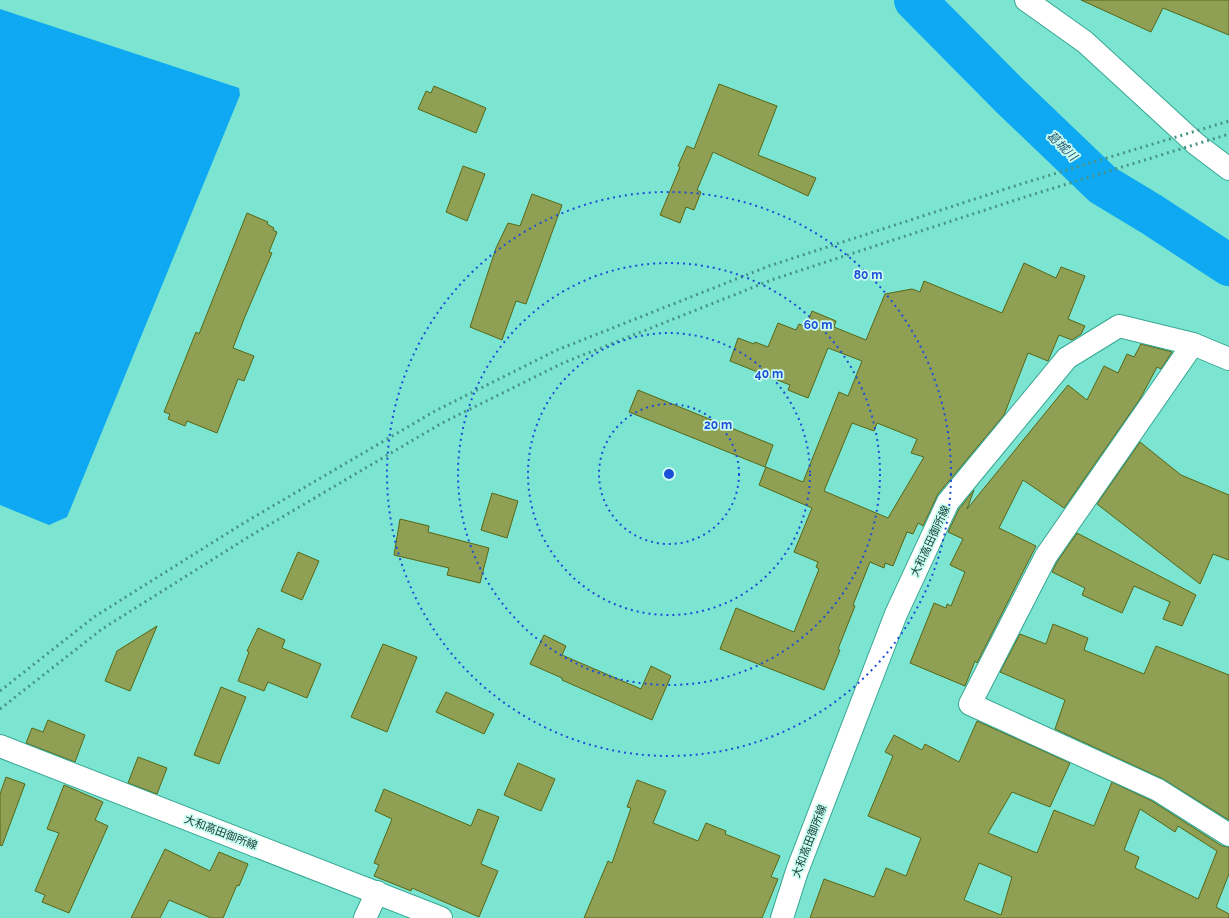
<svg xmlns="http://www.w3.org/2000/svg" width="1229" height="918" font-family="Raleway,'Noto Sans JP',sans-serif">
  <rect width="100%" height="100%" fill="#7be5d1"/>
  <path fill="#0fa8f2" d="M 0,9 L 239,88 L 240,95 L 67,517 L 49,525 L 0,505 Z"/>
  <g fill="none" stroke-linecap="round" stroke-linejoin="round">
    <path stroke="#0fa8f2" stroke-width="42" d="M 915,0 L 1010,96 L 1103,185 L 1151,214 L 1229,265"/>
  </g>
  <path fill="#8fa054" stroke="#586716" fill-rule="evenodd" d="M 1081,0 L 1229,0 L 1229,35 L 1163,8 L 1151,32 Z
    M 719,84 L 777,106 L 758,155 L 816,178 L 808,196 L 713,152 L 697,190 L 701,192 L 694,210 L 686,207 L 680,223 L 660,215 L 680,167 L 678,166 L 687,146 L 694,149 Z
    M 434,86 L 486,108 L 476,133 L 418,109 L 426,91 L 431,93 Z
    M 463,166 L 485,174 L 467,221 L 446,212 Z
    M 532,194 L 562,205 L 526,304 L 516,301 L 502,340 L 470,327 L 496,248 L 508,223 L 520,226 Z
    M 247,213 L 268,222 L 267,224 L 274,228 L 273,230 L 277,232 L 269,252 L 272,253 L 244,319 L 233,348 L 254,356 L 244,381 L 238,379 L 217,433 L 187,421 L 185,426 L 168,419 L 170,414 L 164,412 L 196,332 L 199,334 Z
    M 1024,263 L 1056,278 L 1061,267 L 1085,276 L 1068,319 L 1085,326 L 1081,334 L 1072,340 L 1059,335 L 1048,361 L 1028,353 L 1004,415 L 938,494 L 923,526 L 918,523 L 913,534 L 907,532 L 893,566 L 885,563 L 884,568 L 870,562 L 853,605 L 855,606 L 838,649 L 840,650 L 824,690 L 720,649 L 736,608 L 794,632 L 819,569 L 816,567 L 818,562 L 794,552 L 812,508 L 759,485 L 766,467 L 803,482 L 839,392 L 848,396 L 862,361 L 828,348 L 808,398 L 788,390 L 790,385 L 730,361 L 738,338 L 754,344 L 755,342 L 768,347 L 778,323 L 796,330 L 799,324 L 806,327 L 812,311 L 836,321 L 834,327 L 866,340 L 885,294 L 912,289 L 920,292 L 924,281 L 1002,313 ZM 852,423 L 874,431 L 877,423 L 917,439 L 911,453 L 924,457 L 888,518 L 824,491 Z
    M 1141,344 L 1172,352 L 1161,369 L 1157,367 L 1140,399 L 1064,508 L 1023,480 L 999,528 L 1036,546 L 977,663 L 975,661 L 965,686 L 910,663 L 934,603 L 946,608 L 947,604 L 951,606 L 965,572 L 950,565 L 963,539 L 948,532 L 959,509 L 974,490 L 967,509 L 1068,385 L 1087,400 L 1104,366 L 1118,373 L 1127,354 L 1134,357 Z
    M 638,390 L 773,445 L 765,467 L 629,412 Z
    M 1140,442 L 1181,475 L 1229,495 L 1229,560 L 1213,554 L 1200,584 L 1097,504 Z
    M 492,493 L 518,501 L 507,538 L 481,530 Z
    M 400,519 L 429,526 L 428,532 L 489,548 L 480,583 L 447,575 L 449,568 L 394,555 Z
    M 1077,533 L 1196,595 L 1182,626 L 1163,619 L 1170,602 L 1134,586 L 1122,613 L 1082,595 L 1085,588 L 1052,572 L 1057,562 Z
    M 298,552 L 319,561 L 302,600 L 281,591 Z
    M 1053,624 L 1088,638 L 1084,650 L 1144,674 L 1156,646 L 1229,675 L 1229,820 L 1163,779 L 1055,729 L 1065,700 L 1000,672 L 1020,634 L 1046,644 Z
    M 157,626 L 130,691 L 105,681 L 117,651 Z
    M 258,628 L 285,640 L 282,648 L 321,664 L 307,698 L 268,682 L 264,691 L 238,681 L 249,652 L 247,651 Z
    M 544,635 L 566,646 L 562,655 L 641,689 L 651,666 L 671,676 L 652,720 L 562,680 L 562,678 L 530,664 Z
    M 383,644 L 417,657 L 387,732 L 351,717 Z
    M 221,687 L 246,697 L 219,764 L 194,755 Z
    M 446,692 L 494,714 L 484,734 L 436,712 Z
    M 48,720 L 85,735 L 75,762 L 26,743 L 32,728 L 43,732 Z
    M 977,721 L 1070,763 L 1050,807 L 1012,792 L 988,833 L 1037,853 L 1054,810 L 1094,826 L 1112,782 L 1152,801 L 1222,846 L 1229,847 L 1229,874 L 1216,907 L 1229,914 L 1229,918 L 810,918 L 824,879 L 874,897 L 886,868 L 906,876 L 921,838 L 868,816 L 893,756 L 885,752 L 894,735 L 922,750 L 925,744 L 959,762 ZM 1140,809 L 1175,832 L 1178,826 L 1217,851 L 1198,899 L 1135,868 L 1139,857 L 1124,850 ZM 979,863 L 1012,877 L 1001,915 L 964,900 Z
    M 138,757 L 167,768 L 157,794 L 128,783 Z
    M 518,763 L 555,779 L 541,811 L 504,795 Z
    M 6,777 L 25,784 L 2,846 L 0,845 L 0,794 Z
    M 637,780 L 666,791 L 653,823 L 698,841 L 706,823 L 726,831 L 725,834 L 780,856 L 771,877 L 778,879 L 762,918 L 584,918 L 608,861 L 612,863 L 631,808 L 627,807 Z
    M 64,785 L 103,802 L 95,820 L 108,826 L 69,913 L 42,902 L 45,895 L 35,891 L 59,833 L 47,829 Z
    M 384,789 L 471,826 L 478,809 L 499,817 L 481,864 L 498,871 L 479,917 L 412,888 L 411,891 L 374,876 L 379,865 L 374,863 L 392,819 L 375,811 Z
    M 165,849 L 210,871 L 219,852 L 248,864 L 239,886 L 237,885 L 223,918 L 211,918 L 169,900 L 160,918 L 131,918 Z"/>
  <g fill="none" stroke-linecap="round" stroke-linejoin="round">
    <defs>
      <path id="minor" d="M 1026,0 L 1085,42 L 1196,144 L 1229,169
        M 1193,344 L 1046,556 L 970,704 L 1158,790 L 1229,835
        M 365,918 L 377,892"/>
      <path id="secondary" d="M 0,746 L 441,918
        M 782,918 L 797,871 L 896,614 L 948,502 L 1067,358 L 1119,326 L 1193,344 L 1229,359"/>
    </defs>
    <use href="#minor" stroke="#37a794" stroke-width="24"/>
    <use href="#secondary" stroke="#37a794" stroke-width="24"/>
    <use href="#minor" stroke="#fff" stroke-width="22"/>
    <use href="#secondary" stroke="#fff" stroke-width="22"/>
    <path stroke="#489586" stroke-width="3" stroke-dasharray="2 4" stroke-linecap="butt" d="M 0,691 L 94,617 L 242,524 L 435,411 L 557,350 L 769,266 L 1024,183 L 1229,121
      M 0,709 L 102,629 L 250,536 L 442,423 L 563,363 L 774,279 L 1028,196 L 1229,134"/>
  </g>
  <g fill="none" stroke="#1d4ed8" stroke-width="2" stroke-dasharray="2 4">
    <circle cx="669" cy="474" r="70"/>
    <circle cx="669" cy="474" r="141"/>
    <circle cx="669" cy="474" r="211"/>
    <circle cx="669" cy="474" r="282"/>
  </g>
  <g text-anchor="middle" stroke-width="3.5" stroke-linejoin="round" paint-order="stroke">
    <g font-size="11" fill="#124038" stroke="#cbfcf0">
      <text transform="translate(930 541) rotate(-65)" y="4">大和高田御所線</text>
      <text transform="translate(221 832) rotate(21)" y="4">大和高田御所線</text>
      <text transform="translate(809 841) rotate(-69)" y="4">大和高田御所線</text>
    </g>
    <g font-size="12" font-style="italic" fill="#245575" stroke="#cbfcf0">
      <text transform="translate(1062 146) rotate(44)" y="4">葛城川</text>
    </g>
  </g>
  <circle cx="669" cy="474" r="6" fill="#1d4ed8" stroke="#cbfcf0" stroke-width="2"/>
  <g font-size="12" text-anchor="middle" font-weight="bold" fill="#1d4ed8" stroke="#cbfcf0" stroke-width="3.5" stroke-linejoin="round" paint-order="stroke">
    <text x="868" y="279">80 m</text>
    <text x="818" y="329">60 m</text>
    <text x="769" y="378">40 m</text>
    <text x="718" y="429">20 m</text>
  </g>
</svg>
